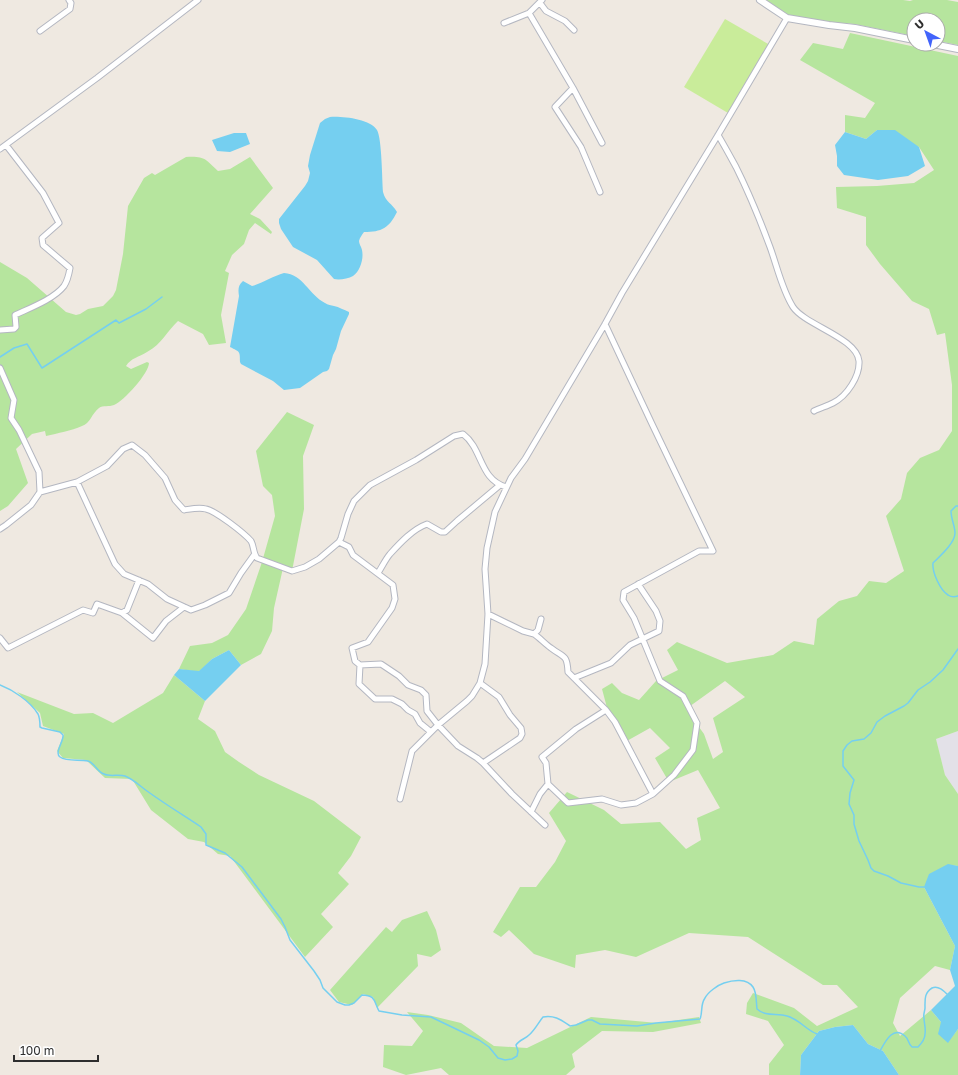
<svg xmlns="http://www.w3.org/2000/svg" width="958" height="1075" font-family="'Golos Text',sans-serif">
  <rect width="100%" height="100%" fill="#efe9e1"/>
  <path fill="#e3e1e8" d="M 958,731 L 958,794 L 945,775 L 936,739 Z"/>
  <path fill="#b6e59e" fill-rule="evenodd" d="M 757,0 L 903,0 L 910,1 L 913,0 L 947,0 L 958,2 L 958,45 L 938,41 L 938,20 L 914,20 L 914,36 L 854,24 L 789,19 Z
    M 850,33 L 958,56 L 958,731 L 936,739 L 945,775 L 958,794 L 958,866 L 948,865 L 924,887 L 955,946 L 950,970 L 935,966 L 900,998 L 893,1023 L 900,1036 L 931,1010 L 941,1022 L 948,1042 L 958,1029 L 958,1075 L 899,1075 L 883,1051 L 868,1044 L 853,1025 L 835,1027 L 819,1031 L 801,1055 L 800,1075 L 769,1075 L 769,1064 L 784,1045 L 768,1021 L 746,1014 L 747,1003 L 753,993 L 794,1008 L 817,1026 L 858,1007 L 837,985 L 823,985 L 748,937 L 689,933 L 636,957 L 605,950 L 576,955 L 575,968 L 534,954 L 509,930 L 501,937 L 493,932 L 520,887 L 536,887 L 555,862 L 566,841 L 549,813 L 567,792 L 604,810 L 621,824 L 660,822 L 686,849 L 701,840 L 697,818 L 720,808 L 698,770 L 669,782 L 655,758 L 670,748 L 650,728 L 625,742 L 610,719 L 602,689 L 612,683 L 622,693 L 639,700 L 656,681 L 678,670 L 667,650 L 677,642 L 727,663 L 773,655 L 794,641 L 814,645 L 817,619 L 839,601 L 857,596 L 869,581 L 886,583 L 904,571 L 886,516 L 901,499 L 907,473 L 920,458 L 939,450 L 952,431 L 952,385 L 945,333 L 937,335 L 929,309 L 912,301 L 880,264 L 866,245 L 866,217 L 837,208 L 836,187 L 877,186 L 914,183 L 934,170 L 919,147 L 877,130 L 866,139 L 845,132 L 845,115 L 865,118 L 875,103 L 800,60 L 813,43 L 843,49 ZM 725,681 L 745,697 L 713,718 L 723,752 L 713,759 L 704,734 L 686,709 Z
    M 186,157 C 205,156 205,159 218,171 L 230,169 L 250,157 L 273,188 L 250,214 L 260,219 L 272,232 L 271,234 L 255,223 L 249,230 L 244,244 L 232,255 L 225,271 L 229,273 L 221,315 L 226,343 L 209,345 L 203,334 L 178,321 C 167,331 162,344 147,352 C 139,357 131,358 126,366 L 131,369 L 147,362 L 149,363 C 149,373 124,401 114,405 C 109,407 103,405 99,408 C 92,413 90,424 82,426 C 71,431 58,433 46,436 L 45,431 L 32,434 L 16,449 L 28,483 L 8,506 L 0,511 L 0,262 L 27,278 L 66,312 L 76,315 L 80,314 L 88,309 L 103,306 L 113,296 L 116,290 L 123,254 L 128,206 L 144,178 L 152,173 L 155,175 Z
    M 287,412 L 314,425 L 303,456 L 304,509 L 292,571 L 283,568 L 274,608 L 272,631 L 261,654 L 241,665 L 229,650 L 212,659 L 199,672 L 179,669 L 190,646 L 212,643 L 228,635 L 246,609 L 262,562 L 275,516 L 272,495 L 263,486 L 256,451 Z
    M 174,675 L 205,701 L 198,719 L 215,731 L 225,752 L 239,762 L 259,775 L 314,801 L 361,837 L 351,856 L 338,873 L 349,884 L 321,914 L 333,927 L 305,957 L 230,856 L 218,854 L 204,842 L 188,839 L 151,810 L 132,779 L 105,778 L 86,760 L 63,758 L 57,751 L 64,734 L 43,726 L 40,713 L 17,692 L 74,714 L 93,713 L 113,723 L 163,693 Z
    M 427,911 L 436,930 L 441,950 L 431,957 L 417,954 L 418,966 L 377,1008 L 373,997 L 363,994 L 352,1005 L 339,1002 L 330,990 L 386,927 L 392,932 L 402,920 Z
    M 407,1012 L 428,1015 L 461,1023 L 494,1046 L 527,1048 L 591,1017 L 658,1023 L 699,1017 L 701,1023 L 653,1032 L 602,1031 L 572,1054 L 575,1067 L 566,1075 L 449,1075 L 441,1068 L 406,1075 L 383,1067 L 384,1045 L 412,1046 L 423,1031 Z"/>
  <path fill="#c9ec9a" d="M 725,19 L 770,45 L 728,113 L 684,87 Z"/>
  <path fill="#75cff0" d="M 330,117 C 342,116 370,119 377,130 C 382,139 382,180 383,192 C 386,203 392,203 397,212 C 389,228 382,232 364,232 C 362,235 360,237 359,241 C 359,244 361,246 362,250 C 364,259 360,271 353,276 C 348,279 339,280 334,279 L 317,260 L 293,247 L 281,229 L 279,223 L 279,219 L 305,186 L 308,181 L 310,173 L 308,166 L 310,155 L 320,123 L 325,119 Z
    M 877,130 L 895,130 L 919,147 L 925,166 L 908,176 L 878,180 L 844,175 L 837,166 L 837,156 L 835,145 L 845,132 L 866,139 Z
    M 234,133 L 246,133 L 250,144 L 230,152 L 217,151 L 212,140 Z
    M 284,273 C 303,274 309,295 325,303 C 328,305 331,305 334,306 C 339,307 344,310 349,312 L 349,314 L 341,331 L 336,349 L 333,355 L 329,369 L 327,371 L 323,372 L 300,388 L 284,390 L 273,381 L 241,364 L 240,362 C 240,351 240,352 230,347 L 239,296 C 238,290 238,285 243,281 L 252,286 C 263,283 273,276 284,273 Z
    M 229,650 L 241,665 L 205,701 L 174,675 L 179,669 L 199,671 L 212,659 Z
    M 948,864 L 958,866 L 958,1029 L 948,1043 L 938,1034 L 941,1022 L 931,1010 L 955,986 L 950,970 L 955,946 L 924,887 L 929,874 Z
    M 853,1025 L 868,1044 L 883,1051 L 899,1075 L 800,1075 L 801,1055 L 819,1031 L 835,1027 Z"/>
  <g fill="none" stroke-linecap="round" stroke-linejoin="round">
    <path stroke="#75cff0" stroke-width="1.5" d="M 0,357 L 14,348 L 27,344 L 42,368 L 116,320 L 119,323 L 146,309 L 162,297
      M 958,506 L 956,506 L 951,511 C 951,519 955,526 955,533 C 955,543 940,556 933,563 C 932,572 940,590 948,595 C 951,597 955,597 958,596
      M 0,685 C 13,690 30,701 38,714 C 40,718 40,722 40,727 L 42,728 L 60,732 L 63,735 C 64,741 54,753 60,757 C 67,762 80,759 88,761 C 95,763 97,772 104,774 C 110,777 118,774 125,776 C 133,779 140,786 147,791 C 165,804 183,815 201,827 L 206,834 L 206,845 L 225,853 L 242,867 L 281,919 L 285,927 L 290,940 L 314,971 L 320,980 L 323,988 L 337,1002 L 345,1005 L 349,1005 L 354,1003 L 362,995 C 376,995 374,1002 379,1011 L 402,1015 L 431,1017 L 479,1040 L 489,1047 L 498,1058 L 505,1060 L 512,1059 L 517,1056 L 518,1051 L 516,1045 C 519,1040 525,1039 529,1035 C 535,1030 538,1023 543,1017 C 555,1015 561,1020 570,1026 L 576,1025 L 588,1020 L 592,1020 L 600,1024 L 637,1026 L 656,1023 L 700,1019 C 703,1012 700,1005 705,998 C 708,992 718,985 724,983 C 733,980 747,978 753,987 C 757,993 756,1002 757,1009 C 766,1017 776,1013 787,1016 C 799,1019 806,1030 817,1034
      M 926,887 L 919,887 L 901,883 L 888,876 L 874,871 L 871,868 L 868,860 L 859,841 L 854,824 L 854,815 L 849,804 L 850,793 L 854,780 L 843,766 L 843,751 L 847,745 L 852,741 L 864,739 L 871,733 L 877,722 L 885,716 L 904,706 L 908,703 L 918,690 L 930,682 L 943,670 L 958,649
      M 880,1051 C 885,1042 893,1025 905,1036 C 909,1039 908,1044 912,1047 L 918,1047 C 921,1044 925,1039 925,1034 C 926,1028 924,1023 924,1018 C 923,1014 925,1011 925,1008 C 925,1000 924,993 932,988 C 938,985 944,991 948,995"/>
    <defs>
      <path id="minor" d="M 542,0 L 529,13 L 573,88 L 602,143
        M 540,3 L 546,11 L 565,21 L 574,30
        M 504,23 L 529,13
        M 40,31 L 70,9 L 71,3 L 69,0
        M 573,88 L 555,107 L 581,147 L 600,192
        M 718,135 C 724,145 730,156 736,167 C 749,193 760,220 770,247 C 777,266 782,290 793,307 C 805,325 857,338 859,361 C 860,376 847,396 833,403 C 827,406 820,408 814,411
        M 0,149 L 97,78 L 198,0
        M 605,324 L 652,424 L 713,551 L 699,551 L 624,592 L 623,600 L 634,618 L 660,681 L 683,696 L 697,723 L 693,750 L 674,775 L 653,794 L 636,803 L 621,805 L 602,799 L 568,803 L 548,784 L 546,763 L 542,757 L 576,729 L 606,710
        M 0,330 L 14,329 L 16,327 L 15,315 C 30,308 54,299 64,286 C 68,280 69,274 70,268 L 43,245 L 42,238 L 59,223 L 43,193 L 6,145
        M 0,368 L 14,400 L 11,418 L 19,430 L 39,472 L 40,492 L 31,505 L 6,525 L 0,529
        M 77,482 L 115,564 L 124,574 L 148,584 L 167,599 L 191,610 L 205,605 L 229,593 L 241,573 L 254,555
        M 40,492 L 77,482 L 107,466 L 123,449 L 132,445 L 145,455 L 165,478 L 175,500 L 184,510 C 191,509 199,507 206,509 C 216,511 244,533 251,541 C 254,546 253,553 257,558 L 292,571 L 305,567 L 319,559 L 339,542 L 341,538 L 348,514 L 354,501 L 370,485 L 416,460 L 454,436 L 463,434 C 483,449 479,479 506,487
        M 339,542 L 349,547 L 353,555 L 393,585 L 395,599 L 392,608 L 368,642 L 352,648 L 355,661 L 360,665 L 381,664 L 399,676 L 408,685 L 421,690 L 426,695 L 427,711 L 438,725 L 458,746 L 477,758 L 483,763 L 520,738 L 522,734 L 521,728 L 510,715 L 499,697 L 480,683
        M 378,573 C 382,567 385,560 390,554 C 400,543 413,529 427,524 L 441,532 L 445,532 L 457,521 L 500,485
        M 122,613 L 153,638 L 166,621 L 184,607
        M 488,614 L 523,631 L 534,634 L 538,630 L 541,619
        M 534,634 C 540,638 545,644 551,648 C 564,658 567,654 568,672 L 606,710 L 615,722 L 653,794
        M 0,638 L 8,648 L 83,610 L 93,613 L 97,604 L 122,613 L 127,610 L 139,580
        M 360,665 L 359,684 L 375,699 L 392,699 L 402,704 L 408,710 L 415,714 L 420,723 L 431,732
        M 574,678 L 611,663 L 630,645 L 659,631 L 660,621 L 656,611 L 638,584
        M 483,763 L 512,794 L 545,825
        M 400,799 L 412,751 L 438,725 L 467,701 L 472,696 L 480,683 L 485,664 L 488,614 L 485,569 L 487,548 L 495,512 L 511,478 L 525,459 L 605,324 L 622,293 L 718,135 L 787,18
        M 531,812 L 540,794 L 548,784"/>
      <path id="tertiary" d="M 760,0 L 787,18 L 829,25 L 855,28 L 914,40
        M 933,44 L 958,49"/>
    </defs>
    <use href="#minor" stroke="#b4b7c1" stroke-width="7"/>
    <use href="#tertiary" stroke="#b4b7c1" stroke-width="8"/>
    <use href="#minor" stroke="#fff" stroke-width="5"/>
    <use href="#tertiary" stroke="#fff" stroke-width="6"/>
  </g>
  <g transform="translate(926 32) rotate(319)"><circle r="19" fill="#ffffff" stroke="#ababab"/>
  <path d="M0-3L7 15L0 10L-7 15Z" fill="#4264fb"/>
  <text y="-6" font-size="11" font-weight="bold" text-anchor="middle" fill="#2e2e2e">U</text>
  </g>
  <path d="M14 1055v6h84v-6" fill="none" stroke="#2e2e2e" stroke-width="2"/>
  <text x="20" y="1055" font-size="12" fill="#2e2e2e" stroke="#ffffff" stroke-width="3" paint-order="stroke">100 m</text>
</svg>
